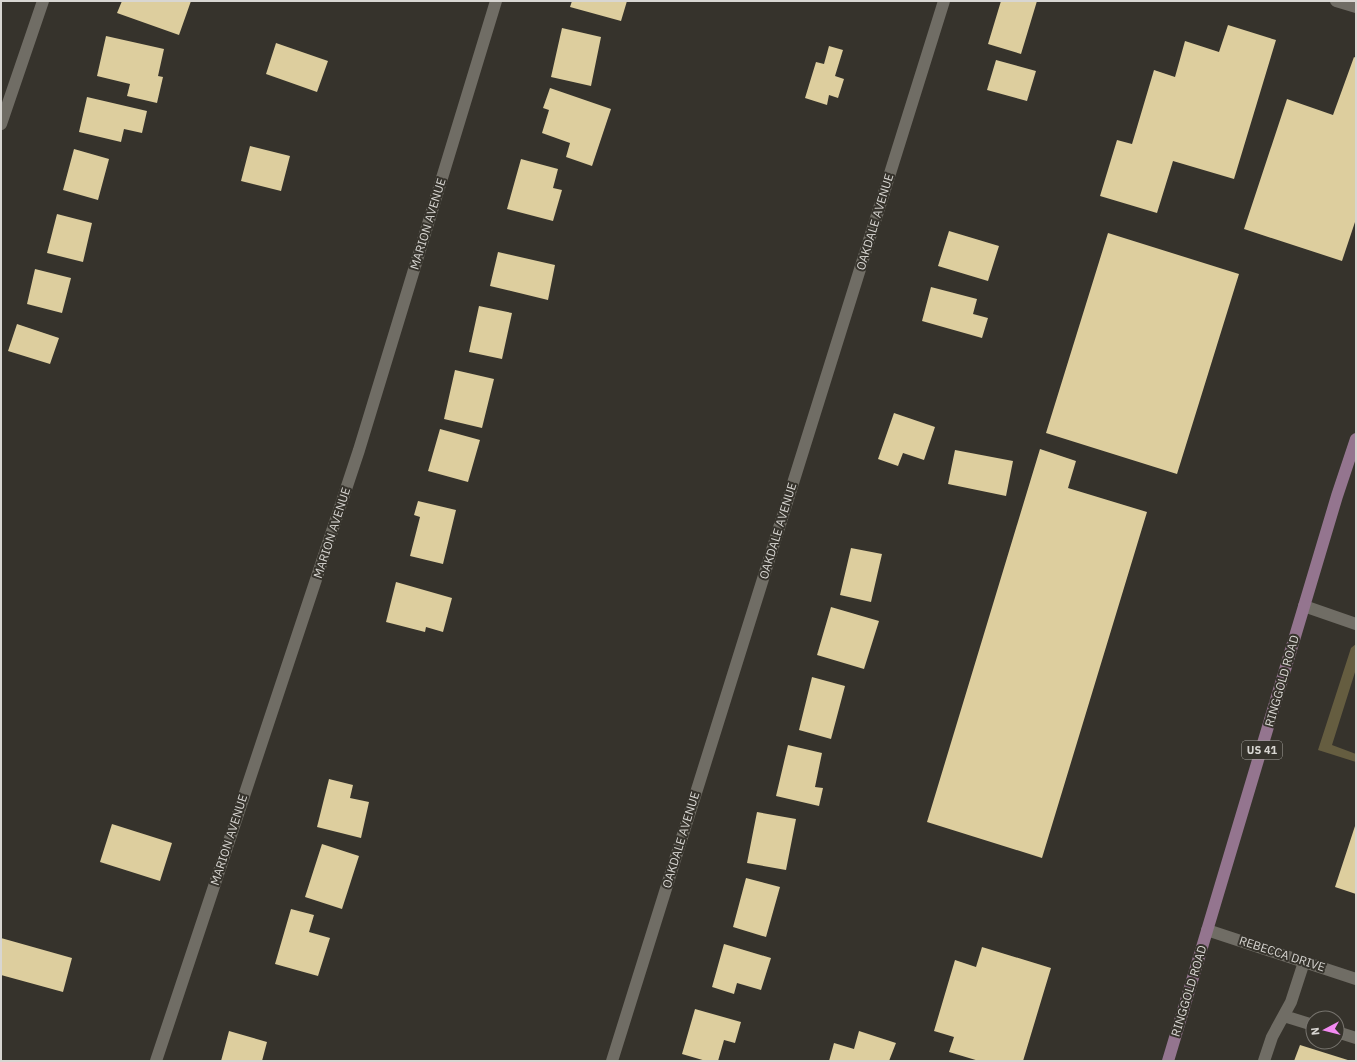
<svg xmlns="http://www.w3.org/2000/svg" width="1357" height="1062" font-family="'IBM Plex Sans',sans-serif">
  <rect width="100%" height="100%" fill="#36332c"/>
  <path fill="#655d40" d="M 1356,644 L 1356,669 L 1332,745 L 1356,754 L 1356,762 L 1318,750 L 1351,648 Z"/>
  <path fill="#ddce9e" d="M 122,1 L 191,1 L 179,35 L 117,13 Z
    M 572,1 L 627,1 L 621,21 L 570,7 Z
    M 1001,1 L 1037,1 L 1021,54 L 988,44 Z
    M 1228,25 L 1276,40 L 1234,179 L 1173,161 L 1157,213 L 1100,196 L 1117,140 L 1132,144 L 1154,70 L 1175,77 L 1185,41 L 1219,52 Z
    M 562,28 L 601,37 L 591,86 L 551,77 Z
    M 106,36 L 164,49 L 158,76 L 163,77 L 157,103 L 127,96 L 130,84 L 97,76 Z
    M 276,43 L 328,61 L 317,92 L 266,74 Z
    M 829,46 L 843,50 L 835,76 L 844,79 L 838,98 L 829,95 L 827,105 L 805,98 L 816,62 L 824,64 Z
    M 1354,57 L 1356,58 L 1356,219 L 1342,261 L 1244,229 L 1287,99 L 1333,115 Z
    M 996,60 L 1036,71 L 1027,101 L 987,90 Z
    M 550,88 L 611,109 L 592,166 L 566,157 L 570,143 L 542,133 L 549,110 L 543,108 Z
    M 87,97 L 147,111 L 142,133 L 124,129 L 121,142 L 79,132 Z
    M 250,146 L 290,156 L 281,191 L 241,181 Z
    M 74,149 L 109,159 L 98,200 L 63,190 Z
    M 521,159 L 558,169 L 553,188 L 562,190 L 553,221 L 507,209 Z
    M 57,214 L 92,223 L 83,262 L 47,253 Z
    M 949,231 L 999,246 L 988,281 L 938,266 Z
    M 1108,233 L 1239,274 L 1177,474 L 1046,433 Z
    M 498,252 L 555,265 L 548,300 L 490,286 Z
    M 35,269 L 71,278 L 62,313 L 27,304 Z
    M 931,287 L 977,299 L 973,314 L 988,318 L 982,338 L 922,321 Z
    M 479,306 L 512,313 L 502,359 L 469,352 Z
    M 17,324 L 59,338 L 50,364 L 8,351 Z
    M 455,370 L 494,379 L 482,428 L 444,419 Z
    M 894,413 L 935,427 L 924,460 L 903,453 L 898,466 L 878,459 Z
    M 440,429 L 480,440 L 468,482 L 428,471 Z
    M 1040,449 L 1076,461 L 1068,488 L 1147,512 L 1042,858 L 927,822 Z
    M 955,450 L 1013,461 L 1006,496 L 948,484 Z
    M 418,501 L 456,510 L 443,564 L 410,556 L 420,517 L 414,515 Z
    M 851,548 L 882,554 L 871,602 L 840,595 Z
    M 396,582 L 452,598 L 443,632 L 426,627 L 425,632 L 386,622 Z
    M 831,607 L 879,621 L 864,669 L 817,655 Z
    M 812,677 L 845,686 L 831,739 L 799,730 Z
    M 788,745 L 822,753 L 815,787 L 823,788 L 819,806 L 776,796 Z
    M 329,779 L 353,785 L 350,798 L 369,802 L 361,838 L 317,827 Z
    M 757,812 L 796,819 L 786,870 L 747,863 Z
    M 1356,823 L 1356,894 L 1335,887 Z
    M 112,824 L 172,843 L 160,881 L 100,862 Z
    M 322,844 L 359,856 L 342,909 L 305,897 Z
    M 746,878 L 780,887 L 766,937 L 733,927 Z
    M 291,909 L 314,915 L 309,932 L 330,938 L 318,976 L 275,964 Z
    M 1,938 L 72,958 L 63,992 L 1,975 Z
    M 724,944 L 771,958 L 761,990 L 737,983 L 734,994 L 712,987 Z
    M 982,947 L 1051,968 L 1023,1061 L 979,1061 L 949,1052 L 954,1037 L 934,1031 L 955,960 L 976,967 Z
    M 695,1009 L 741,1022 L 735,1043 L 724,1040 L 718,1061 L 706,1061 L 682,1054 Z
    M 229,1031 L 267,1042 L 262,1061 L 221,1061 Z
    M 859,1031 L 896,1043 L 889,1061 L 829,1061 L 834,1043 L 854,1049 Z
    M 1300,1045 L 1351,1061 L 1294,1061 Z"/>
  <g fill="none" stroke-linecap="round" stroke-linejoin="round">
    <path stroke="#706d65" stroke-width="12" d="M 1304,606 L 1356,624
      M 1284,1016 L 1313,1025
      M 1337,1032 L 1356,1038
      M 1264,1061 L 1272,1037 L 1291,1002 L 1304,962"/>
    <path stroke="#706d65" stroke-width="12" d="M 1336,1 L 1356,7
      M 1,124 L 43,1
      M 1207,930 L 1356,979
      M 156,1061 L 359,450 L 496,1
      M 612,1061 L 944,1"/>
    <path stroke="#94758f" stroke-width="12" d="M 1168,1061 L 1337,496 L 1356,439"/>
  </g>
  <g text-anchor="middle" stroke-width="4" stroke-linejoin="round" paint-order="stroke">
    <rect fill="#36332c" stroke="#a7a5a0" stroke-width="1" x="1242" y="741" width="40" height="18" rx="3"/>
    <g font-size="11" font-weight="bold" fill="#d8d6d2">
      <text x="1262" y="754">US 41</text>
    </g>
    <g font-size="12" fill="#d8d6d2" stroke="#36332c">
      <text transform="translate(875 222) rotate(-73)" y="4">OAKDALE AVENUE</text>
      <text transform="translate(428 224) rotate(-73)" y="4">MARION AVENUE</text>
      <text transform="translate(778 531) rotate(-73)" y="4">OAKDALE AVENUE</text>
      <text transform="translate(332 533) rotate(-72)" y="4">MARION AVENUE</text>
      <text transform="translate(1282 681) rotate(-74)" y="4">RINGGOLD ROAD</text>
      <text transform="translate(229 840) rotate(-72)" y="4">MARION AVENUE</text>
      <text transform="translate(681 840) rotate(-73)" y="4">OAKDALE AVENUE</text>
      <text transform="translate(1282 954) rotate(18)" y="4">REBECCA DRIVE</text>
      <text transform="translate(1189 991) rotate(-73)" y="4">RINGGOLD ROAD</text>
    </g>
  </g>
  <rect width="1357" height="1062" fill="none" stroke="#d8d6d2" stroke-width="4"/>
  <g transform="translate(1325 1030) rotate(263)"><circle r="19" fill="#36332c" stroke="#77746e"/>
  <path d="M0-3L7 15L0 10L-7 15Z" fill="#f38af2"/>
  <text y="-6" font-size="11" font-weight="bold" text-anchor="middle" fill="#d8d6d2">N</text>
  </g>
</svg>
